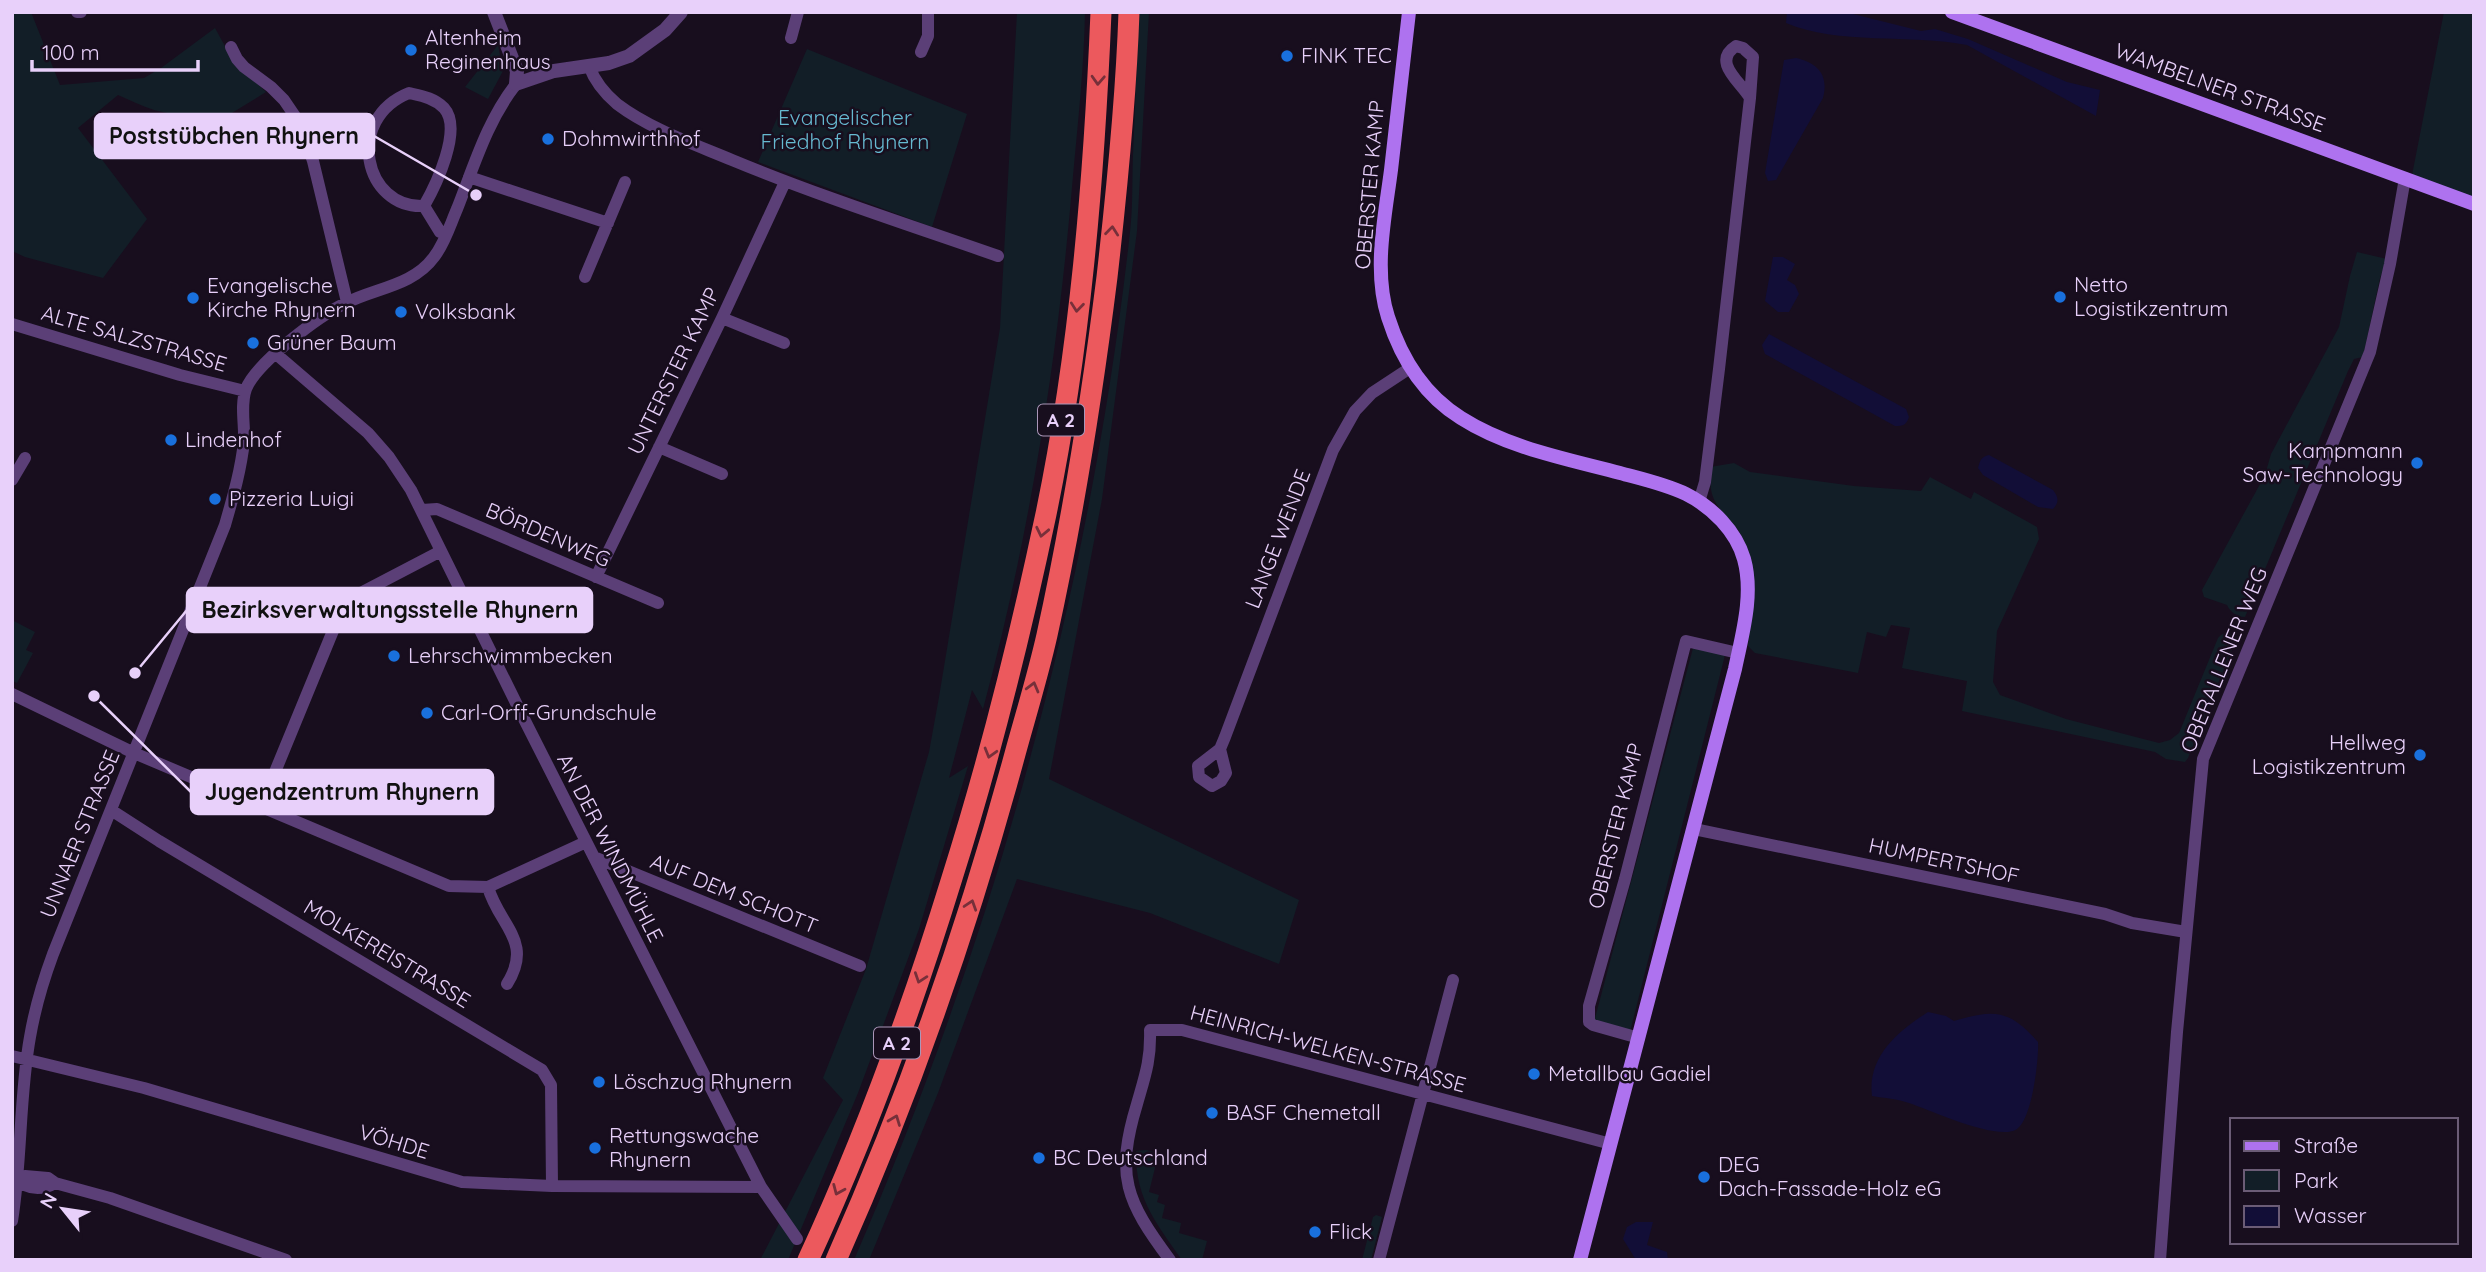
<svg xmlns="http://www.w3.org/2000/svg" width="2486" height="1272" font-family="Quicksand,sans-serif">
  <rect width="100%" height="100%" fill="#180e1e"/>
  <path fill="#121e27" d="M 12,12 L 31,12 L 60,85 L 144,78 L 161,68 L 215,28 L 232,59 L 266,92 L 227,116 L 236,134 L 212,146 C 197,114 185,118 154,110 C 142,106 130,100 118,95 L 78,128 L 147,219 L 103,278 L 25,257 L 12,251 Z
    M 1017,12 L 1085,12 C 1084,67 1078,122 1073,176 C 1058,356 1030,535 983,709 L 972,690 L 949,778 L 968,766 L 919,929 L 858,1093 L 788,1260 L 760,1260 L 843,1100 L 823,1078 L 866,969 L 929,752 L 939,697 L 1000,328 Z
    M 1138,12 L 1149,12 L 1137,231 L 1102,499 L 1049,779 L 1299,900 L 1279,964 L 1150,913 L 1017,879 L 938,1093 L 869,1260 L 854,1260 C 996,933 1091,586 1130,232 C 1133,207 1132,180 1133,155 C 1135,107 1137,60 1138,12 Z
    M 2444,12 L 2474,12 L 2474,198 L 2412,175 Z
    M 498,45 L 503,71 L 488,99 L 465,87 Z
    M 807,49 L 967,114 L 932,227 L 758,162 Z
    M 2357,252 L 2387,259 L 2380,278 L 2363,357 L 2354,359 L 2348,371 L 2245,617 C 2237,617 2230,612 2227,605 L 2204,597 L 2202,590 L 2265,475 L 2271,454 L 2339,327 L 2350,276 Z
    M 1734,463 L 1750,472 L 1854,486 L 1921,491 L 1930,477 L 1971,499 L 1974,492 L 2037,527 L 2039,539 L 1997,631 L 1993,682 L 2000,695 L 2066,719 L 2159,743 L 2170,740 L 2179,733 L 2218,638 C 2224,631 2230,632 2237,638 L 2188,758 L 2185,762 L 2166,759 L 2155,752 L 1962,711 L 1967,681 L 1902,668 L 1910,628 L 1891,625 L 1886,637 L 1867,632 L 1858,673 L 1755,653 L 1748,646 C 1752,605 1759,572 1740,533 C 1737,527 1731,522 1726,516 C 1710,499 1710,490 1710,467 Z
    M 12,620 L 35,632 L 26,650 L 33,653 L 17,683 L 12,681 Z
    M 1693,648 L 1725,655 L 1630,1032 L 1594,1022 Z
    M 1146,1150 L 1167,1155 L 1167,1158 L 1158,1156 L 1149,1192 L 1159,1195 L 1157,1202 L 1165,1205 L 1162,1218 L 1181,1223 L 1179,1233 L 1207,1241 L 1202,1260 L 1182,1260 C 1156,1223 1135,1198 1136,1151 Z
    M 1376,1215 L 1382,1217 L 1371,1260 L 1362,1260 L 1373,1217 Z"/>
  <path fill="#120e37" d="M 1787,12 L 1845,12 L 1921,31 L 1935,29 L 1968,39 L 2067,82 L 2100,90 L 2096,116 L 1967,45 C 1911,34 1837,45 1786,23 Z
    M 1796,58 C 1818,63 1829,75 1823,98 L 1776,180 L 1768,181 L 1765,173 L 1784,60 Z
    M 1773,257 L 1783,257 L 1795,264 L 1787,280 L 1795,285 L 1799,294 L 1789,312 L 1778,312 L 1765,301 Z
    M 1769,334 L 1906,409 L 1909,417 C 1906,425 1904,426 1895,426 L 1765,354 L 1762,345 Z
    M 1989,455 L 2053,490 C 2059,498 2059,502 2053,509 L 2038,507 L 1983,475 L 1978,468 C 1980,460 1981,457 1989,455 Z
    M 1928,1012 L 1946,1016 L 1954,1021 C 1994,1009 2009,1009 2038,1042 C 2039,1060 2032,1119 2017,1129 C 1999,1142 1930,1110 1909,1103 C 1898,1099 1884,1098 1872,1096 C 1867,1057 1898,1031 1928,1012 Z
    M 1636,1222 L 1653,1222 L 1647,1245 L 1667,1252 L 1668,1260 L 1636,1260 L 1623,1239 L 1627,1227 Z"/>
  <g fill="none" stroke-linecap="round" stroke-linejoin="round">
    <path stroke="#5b3f77" stroke-width="12" d="M 77,12 L 81,12
      M 791,38 L 798,12
      M 231,47 L 237,59 L 244,67 L 271,87 L 284,100 L 301,125 L 313,161 L 347,302
      M 921,52 L 928,36 L 928,12
      M 589,66 C 595,82 604,93 617,104 C 650,129 694,144 732,160 C 819,196 909,225 998,256
      M 409,93 C 422,96 434,98 444,108 C 463,129 436,185 424,206 C 364,209 344,119 409,93 Z
      M 469,177 L 608,223
      M 424,206 L 440,232 L 446,235
      M 585,277 L 625,182
      M 722,318 L 784,343
      M 12,324 L 180,375 L 245,391
      M 276,354 L 368,433 L 389,457 L 411,490 L 520,711 L 761,1187 L 797,1239
      M 659,447 L 722,474
      M 12,480 L 25,458
      M 1699,502 L 1705,482 L 1719,369 L 1750,98 L 1753,57 L 1743,48 L 1736,46 C 1711,62 1741,82 1750,98
      M 422,510 L 437,509 L 658,603
      M 596,577 L 722,318 L 785,182
      M 12,694 L 134,753 L 449,886 L 488,887 L 586,842
      M 1220,749 L 1226,773 L 1221,781 L 1212,786 L 1199,777 L 1198,766 L 1220,749 L 1225,737 L 1333,450 L 1355,411 L 1372,393 L 1410,368
      M 261,806 L 344,604 L 349,599 L 441,551
      M 111,810 L 159,841 L 542,1070 L 551,1085 L 552,1186
      M 1694,829 L 2105,914 L 2132,923 L 2186,932
      M 594,857 L 860,966
      M 488,887 C 499,926 534,941 507,984
      M 1639,1038 L 1593,1025 L 1589,1022 L 1589,1006 L 1625,879 L 1686,641 L 1738,653
      M 12,1056 L 144,1088 L 462,1182 L 552,1186 L 761,1187
      M 18,1180 L 25,1176 L 48,1178 L 55,1183 L 110,1198 L 286,1260
      M 18,1180 C 28,1190 43,1190 55,1183
      M 12,1221 C 22,1160 19,1098 30,1037 C 35,1008 43,981 53,954 L 225,525 C 233,497 241,470 244,441 C 245,425 240,405 246,389 C 256,363 320,315 346,303 C 375,288 413,286 434,257 C 445,243 450,225 457,209 C 474,166 487,121 516,84
      M 1170,1260 C 1126,1201 1115,1176 1137,1104 C 1145,1076 1151,1060 1150,1030 L 1182,1030 L 1611,1144
      M 1379,1260 L 1453,980
      M 2160,1260 L 2177,1032 L 2203,759 L 2370,352 L 2390,264 L 2405,178"/>
    <path stroke="#5b3f77" stroke-width="14" d="M 494,12 L 517,71 L 516,84 L 554,71 L 609,63 L 629,56 L 665,30 L 681,12"/>
    <path stroke="#ae72ef" stroke-width="14" d="M 1409,12 C 1403,65 1397,117 1391,170 C 1385,217 1373,270 1388,317 C 1401,358 1424,395 1461,418 C 1508,448 1567,459 1620,473 C 1642,479 1665,484 1686,494 C 1712,507 1736,531 1744,559 C 1754,595 1742,635 1735,669 L 1580,1260
      M 1952,12 L 2474,204"/>
    <path stroke="#ec595d" stroke-width="21" d="M 808,1260 C 865,1137 912,1008 952,878 C 990,758 1020,637 1046,514 C 1080,350 1094,180 1101,12
      M 836,1260 C 909,1096 968,927 1015,754 C 1026,714 1038,675 1047,635 C 1073,517 1092,397 1107,277 C 1117,189 1126,101 1129,12"/>
  </g>
  <defs><path id="oneway-chevron" d="M-2-3.5L2.5 0L-2 3.5" fill="none" stroke-width="1.6" stroke-linecap="round" stroke-linejoin="round" transform="scale(1.75)"/></defs>
  <g stroke="#77303a">
    <use href="#oneway-chevron" transform="translate(1098 80) rotate(93)"/>
    <use href="#oneway-chevron" transform="translate(1112 231) rotate(-84)"/>
    <use href="#oneway-chevron" transform="translate(1077 307) rotate(96)"/>
    <use href="#oneway-chevron" transform="translate(1042 532) rotate(102)"/>
    <use href="#oneway-chevron" transform="translate(1033 687) rotate(-75)"/>
    <use href="#oneway-chevron" transform="translate(990 753) rotate(106)"/>
    <use href="#oneway-chevron" transform="translate(971 905) rotate(-72)"/>
    <use href="#oneway-chevron" transform="translate(920 978) rotate(109)"/>
    <use href="#oneway-chevron" transform="translate(895 1120) rotate(-69)"/>
    <use href="#oneway-chevron" transform="translate(838 1190) rotate(113)"/>
  </g>
  <g fill="#1970dd" stroke="#180e1e" stroke-width="2.5">
    <circle cx="411" cy="50" r="7"/>
    <circle cx="1287" cy="56" r="7"/>
    <circle cx="548" cy="139" r="7"/>
    <circle cx="2060" cy="297" r="7"/>
    <circle cx="193" cy="298" r="7"/>
    <circle cx="401" cy="312" r="7"/>
    <circle cx="253" cy="343" r="7"/>
    <circle cx="171" cy="440" r="7"/>
    <circle cx="2417" cy="463" r="7"/>
    <circle cx="215" cy="499" r="7"/>
    <circle cx="394" cy="656" r="7"/>
    <circle cx="427" cy="713" r="7"/>
    <circle cx="2420" cy="755" r="7"/>
    <circle cx="1534" cy="1074" r="7"/>
    <circle cx="599" cy="1082" r="7"/>
    <circle cx="1212" cy="1113" r="7"/>
    <circle cx="595" cy="1148" r="7"/>
    <circle cx="1039" cy="1158" r="7"/>
    <circle cx="1704" cy="1177" r="7"/>
    <circle cx="1315" cy="1232" r="7"/>
  </g>
  <g text-anchor="middle" stroke-width="5" stroke-linejoin="round" paint-order="stroke">
    <g fill="#180e1e" stroke="#aa96b8" stroke-width="2">
      <rect x="1038" y="404.5" width="46" height="31" rx="5"/>
      <rect x="874" y="1027.5" width="46" height="31" rx="5"/>
    </g>
    <g font-size="19" font-weight="bold" fill="#e8d0fa">
      <text x="1061" y="427">A 2</text>
      <text x="897" y="1050">A 2</text>
    </g>
    <g font-size="21" fill="#e8d0fa" stroke="#180e1e" text-anchor="start">
      <text x="425" y="45">Altenheim<tspan x="425" dy="24">Reginenhaus</tspan></text>
      <text x="1301" y="63">FINK TEC</text>
      <text x="562" y="146">Dohmwirthhof</text>
      <text x="2074" y="292">Netto<tspan x="2074" dy="24">Logistikzentrum</tspan></text>
      <text x="207" y="293">Evangelische<tspan x="207" dy="24">Kirche Rhynern</tspan></text>
      <text x="415" y="319">Volksbank</text>
      <text x="267" y="350">Grüner Baum</text>
      <text x="185" y="447">Lindenhof</text>
      <text x="2403" y="458" text-anchor="end">Kampmann<tspan x="2403" dy="24">Saw-Technology</tspan></text>
      <text x="229" y="506">Pizzeria Luigi</text>
      <text x="408" y="663">Lehrschwimmbecken</text>
      <text x="441" y="720">Carl-Orff-Grundschule</text>
      <text x="2406" y="750" text-anchor="end">Hellweg<tspan x="2406" dy="24">Logistikzentrum</tspan></text>
      <text x="1548" y="1081">Metallbau Gadiel</text>
      <text x="613" y="1089">Löschzug Rhynern</text>
      <text x="1226" y="1120">BASF Chemetall</text>
      <text x="609" y="1143">Rettungswache<tspan x="609" dy="24">Rhynern</tspan></text>
      <text x="1053" y="1165">BC Deutschland</text>
      <text x="1718" y="1172">DEG<tspan x="1718" dy="24">Dach-Fassade-Holz eG</tspan></text>
      <text x="1329" y="1239">Flick</text>
    </g>
    <g font-size="21" fill="#e8d0fa" stroke="#180e1e">
      <text transform="translate(2220 88) rotate(20)" y="7">WAMBELNER STRASSE</text>
      <text transform="translate(1370 185) rotate(-85)" y="7">OBERSTER KAMP</text>
      <text transform="translate(134 339) rotate(16)" y="7">ALTE SALZSTRASSE</text>
      <text transform="translate(674 371) rotate(-64)" y="7">UNTERSTER KAMP</text>
      <text transform="translate(548 535) rotate(23)" y="7">BÖRDENWEG</text>
      <text transform="translate(1278 539) rotate(-69)" y="7">LANGE WENDE</text>
      <text transform="translate(2224 660) rotate(-68)" y="7">OBERALLENER WEG</text>
      <text transform="translate(1616 826) rotate(-76)" y="7">OBERSTER KAMP</text>
      <text transform="translate(80 834) rotate(-68)" y="7">UNNAER STRASSE</text>
      <text transform="translate(610 848) rotate(63)" y="7">AN DER WINDMÜHLE</text>
      <text transform="translate(1944 861) rotate(12)" y="7">HUMPERTSHOF</text>
      <text transform="translate(734 894) rotate(22)" y="7">AUF DEM SCHOTT</text>
      <text transform="translate(387 954) rotate(31)" y="7">MOLKEREISTRASSE</text>
      <text transform="translate(1328 1049) rotate(15)" y="7">HEINRICH-WELKEN-STRASSE</text>
      <text transform="translate(394 1142) rotate(17)" y="7">VÖHDE</text>
    </g>
    <g font-size="21" fill="#66bad1" stroke="#180e1e">
      <text x="845" y="125">Evangelischer<tspan x="845" dy="24">Friedhof Rhynern</tspan></text>
    </g>
  </g>
  <path fill="none" stroke="#e8d0fa" stroke-width="2.5" d="M476 195L374 136M135 673L187 610M94 696L191 792"/>
  <g fill="#e8d0fa" stroke="#180e1e" stroke-width="2.5">
    <circle cx="476" cy="195" r="7"/>
    <circle cx="135" cy="673" r="7"/>
    <circle cx="94" cy="696" r="7"/>
  </g>
  <g fill="#e8d0fa" stroke="#e8d0fa" stroke-width="2.5">
    <rect x="95" y="114" width="279" height="44" rx="7"/>
    <rect x="187" y="588" width="405" height="44" rx="7"/>
    <rect x="191" y="770" width="302" height="44" rx="7"/>
  </g>
  <g font-size="23" text-anchor="middle" font-weight="bold" fill="#111">
    <text x="234" y="144">Poststübchen Rhynern</text>
    <text x="390" y="618">Bezirksverwaltungsstelle Rhynern</text>
    <text x="342" y="800">Jugendzentrum Rhynern</text>
  </g>
  <rect width="2486" height="1272" fill="none" stroke="#e8d0fa" stroke-width="28"/>
  <rect x="2230" y="1118" width="228" height="126" fill="#180e1e" stroke="#6b5c76" stroke-width="2"/>
  <rect x="2244" y="1141" width="35" height="10" fill="#ae72ef" stroke="#6b5c76" stroke-width="2"/>
  <text x="2294" y="1153" font-size="21" fill="#e8d0fa">Straße</text>
  <rect x="2244" y="1170" width="35" height="21" fill="#121e27" stroke="#6b5c76" stroke-width="2"/>
  <text x="2294" y="1188" font-size="21" fill="#e8d0fa">Park</text>
  <rect x="2244" y="1206" width="35" height="21" fill="#120e37" stroke="#6b5c76" stroke-width="2"/>
  <text x="2294" y="1223" font-size="21" fill="#e8d0fa">Wasser</text>
  <g transform="translate(63 1209) rotate(300)" stroke="#180e1e" stroke-width="5" paint-order="stroke">
  <path d="M0-5L12 26L0 18L-12 26Z" fill="#e8d0fa"/>
  <text y="-10" font-size="19" font-weight="bold" text-anchor="middle" fill="#e8d0fa">N</text>
  </g>
  <path d="M32 60v10h166v-10" fill="none" stroke="#e8d0fa" stroke-width="3.5"/>
  <text x="42" y="60" font-size="21" fill="#e8d0fa" stroke="#180e1e" stroke-width="5" paint-order="stroke">100 m</text>
</svg>
